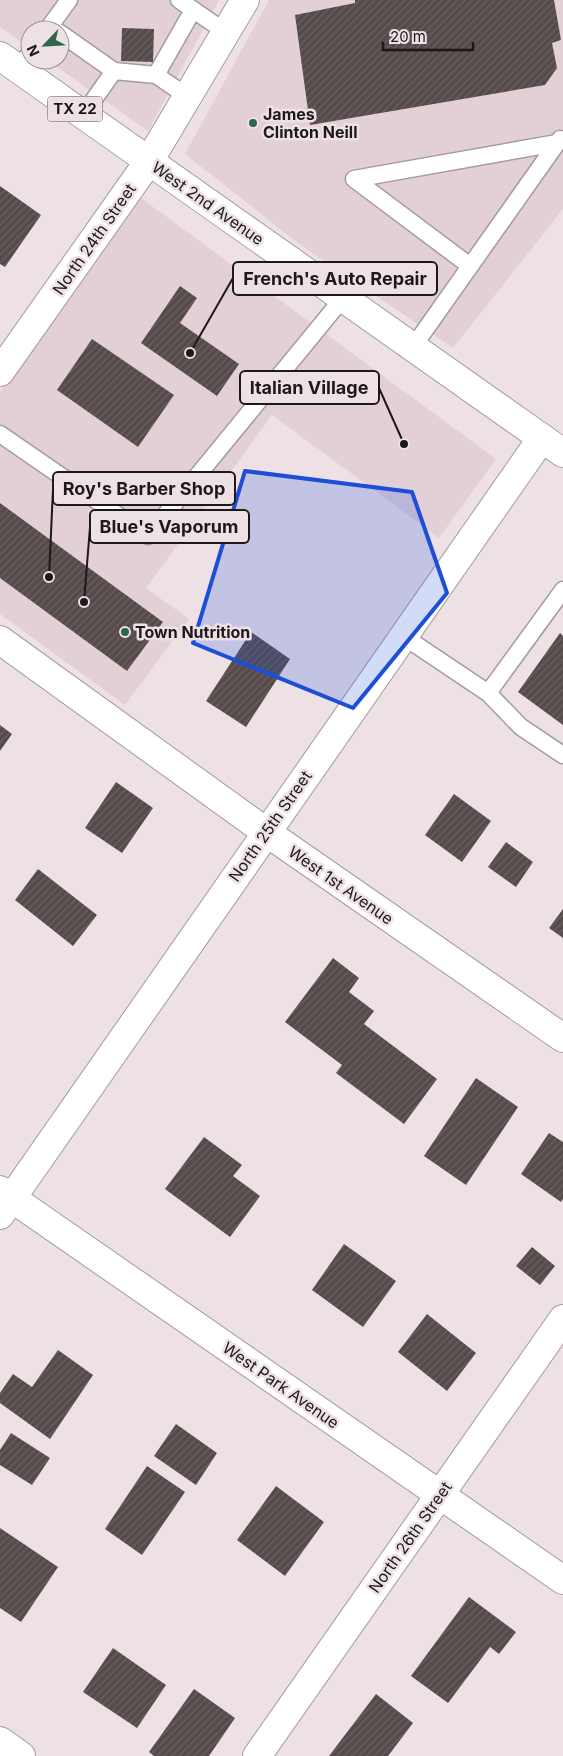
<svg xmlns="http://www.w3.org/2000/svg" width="563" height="1756" font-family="Inter,sans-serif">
  <defs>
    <pattern id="building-hatch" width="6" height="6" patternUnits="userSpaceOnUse" patternTransform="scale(1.25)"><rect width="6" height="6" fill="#554b4a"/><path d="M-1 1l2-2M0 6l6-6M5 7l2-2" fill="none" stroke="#696161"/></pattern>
  </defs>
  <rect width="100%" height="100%" fill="#ede1e6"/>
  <path fill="#e3d0d7" d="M 0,0 L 219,0 L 148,131 L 47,60 L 60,60 L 60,30 L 30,30 L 30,48 L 0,27 Z
    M 269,0 L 563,0 L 563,209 L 453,348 L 299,244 L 185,154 Z
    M 141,198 L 496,459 L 439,538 L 272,415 L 146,588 L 189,619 L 125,705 L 0,614 L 0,392 Z"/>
  <path fill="url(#building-hatch)" d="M 355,0 L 554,0 L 561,40 L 552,43 L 557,68 L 545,85 L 310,125 L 295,15 L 355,3 Z
    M 122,28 L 154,29 L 153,62 L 121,61 Z
    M 0,186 L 41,215 L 5,267 L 0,264 Z
    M 180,286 L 197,298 L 180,323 L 239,364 L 217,396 L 141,343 Z
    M 92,339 L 174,395 L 138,447 L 57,390 Z
    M 0,503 L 163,622 L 127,671 L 0,578 Z
    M 251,632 L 290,659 L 246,727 L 206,701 Z
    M 560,633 L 563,636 L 563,725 L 518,692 Z
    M 0,725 L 12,734 L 0,751 Z
    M 116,782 L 153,808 L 122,853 L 85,828 Z
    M 454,794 L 491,821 L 462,862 L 425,835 Z
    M 506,842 L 533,862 L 516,887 L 488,867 Z
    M 38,869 L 97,915 L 73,946 L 15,900 Z
    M 563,909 L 563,938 L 549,928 Z
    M 333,958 L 359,978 L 349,992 L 374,1011 L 364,1024 L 437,1079 L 404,1124 L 336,1073 L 342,1065 L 285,1022 Z
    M 476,1078 L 518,1107 L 466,1185 L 424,1156 Z
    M 549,1133 L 563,1142 L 563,1199 L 561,1202 L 521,1174 Z
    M 204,1137 L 242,1165 L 233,1176 L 260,1196 L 230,1237 L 165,1189 Z
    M 344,1244 L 396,1281 L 363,1327 L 312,1290 Z
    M 532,1247 L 555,1266 L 540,1285 L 516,1266 Z
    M 427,1314 L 476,1353 L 447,1391 L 398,1352 Z
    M 58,1350 L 93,1375 L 50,1439 L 0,1403 L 0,1393 L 13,1374 L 32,1387 Z
    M 176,1424 L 217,1453 L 196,1485 L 154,1456 Z
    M 11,1433 L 50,1458 L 32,1485 L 0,1465 L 0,1450 Z
    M 147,1466 L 185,1492 L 142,1555 L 105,1529 Z
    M 276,1486 L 324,1522 L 285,1576 L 237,1540 Z
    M 0,1528 L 58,1567 L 21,1622 L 0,1608 Z
    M 469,1597 L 516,1632 L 499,1654 L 490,1647 L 448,1703 L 411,1676 Z
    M 113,1648 L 166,1685 L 137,1728 L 83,1692 Z
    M 194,1689 L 235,1718 L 209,1756 L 154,1756 L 149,1752 Z
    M 376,1694 L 413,1723 L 388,1756 L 329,1756 Z"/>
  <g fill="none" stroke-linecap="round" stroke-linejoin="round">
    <defs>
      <path id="lane" d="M 179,0 L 227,33
        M 50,26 L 69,0
        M 60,33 L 114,71
        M 18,69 L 30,53
        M 156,75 L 193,10
        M 83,115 L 114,71 L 156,75 L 188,97
        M 470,266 L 354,179 L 557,143
        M 413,347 L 560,139
        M 0,434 L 148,536 L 343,298
        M 403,636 L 488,693 L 563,590
        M 488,693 L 521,727 L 563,755"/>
      <path id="street" d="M 0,640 L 266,832 L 563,1038
        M 0,1190 L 563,1580
        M 0,1215 L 542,438
        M 0,1741 L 21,1756
        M 257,1756 L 563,1319"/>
      <path id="secondary" d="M 0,372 L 149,161 L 245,0"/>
      <path id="primary" d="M 0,56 L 563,453"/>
    </defs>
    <use href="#lane" stroke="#a59a9e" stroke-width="19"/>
    <use href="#street" stroke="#a59a9e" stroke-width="30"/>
    <use href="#secondary" stroke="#a59a9e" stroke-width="30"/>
    <use href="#primary" stroke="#a59a9e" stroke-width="30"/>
    <use href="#lane" stroke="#fff" stroke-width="16"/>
    <use href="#street" stroke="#fff" stroke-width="28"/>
    <use href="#secondary" stroke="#fff" stroke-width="28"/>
    <use href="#primary" stroke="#fff" stroke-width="28"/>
  </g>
  <path fill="#1d4ed8" fill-opacity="0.2" stroke="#1d4ed8" stroke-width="4" stroke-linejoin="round" d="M 245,471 L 412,492 L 447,593 L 353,708 L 193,643 Z"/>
  <g fill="#2e664d" stroke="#ede1e6" stroke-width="2">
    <circle cx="253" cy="123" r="5"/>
    <circle cx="125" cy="632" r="5"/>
  </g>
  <g text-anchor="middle" stroke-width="5" stroke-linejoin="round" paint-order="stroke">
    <rect fill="#ede1e6" stroke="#5b5558" stroke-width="1" x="47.5" y="96.5" width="55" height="25" rx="4"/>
    <g font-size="15" font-weight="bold" fill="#1d191b">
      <text x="75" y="114">TX 22</text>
    </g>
    <g font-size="16" font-weight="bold" fill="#1d191b" stroke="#ede1e6" text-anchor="start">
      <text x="263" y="120">James<tspan x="263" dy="18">Clinton Neill</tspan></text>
      <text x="135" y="638">Town Nutrition</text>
    </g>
    <g font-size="16" fill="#1d191b" stroke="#ede1e6">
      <text transform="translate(208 203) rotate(35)" y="6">West 2nd Avenue</text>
      <text transform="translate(94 239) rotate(-55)" y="6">North 24th Street</text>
      <text transform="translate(270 826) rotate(-55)" y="6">North 25th Street</text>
      <text transform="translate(341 885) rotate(35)" y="6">West 1st Avenue</text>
      <text transform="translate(281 1385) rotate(35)" y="6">West Park Avenue</text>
      <text transform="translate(410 1537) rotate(-55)" y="6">North 26th Street</text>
    </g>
  </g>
  <path fill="none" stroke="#1d191b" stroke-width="2" d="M190 353L233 278M404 444L379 388M49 577L53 489M84 602L90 527"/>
  <g fill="#1d191b" stroke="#ede1e6" stroke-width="2">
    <circle cx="190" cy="353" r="5"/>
    <circle cx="404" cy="444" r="5"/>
    <circle cx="49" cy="577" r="5"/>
    <circle cx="84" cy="602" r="5"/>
  </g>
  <g fill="#ede1e6" stroke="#1d191b" stroke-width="2">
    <rect x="233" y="262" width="204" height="33" rx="5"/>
    <rect x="240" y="371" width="139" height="33" rx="5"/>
    <rect x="53" y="472" width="182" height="33" rx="5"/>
    <rect x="90" y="510" width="159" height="33" rx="5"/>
  </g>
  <g font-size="18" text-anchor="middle" font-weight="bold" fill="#1d191b">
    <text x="335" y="285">French's Auto Repair</text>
    <text x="309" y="394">Italian Village</text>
    <text x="144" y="495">Roy's Barber Shop</text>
    <text x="169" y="533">Blue's Vaporum</text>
  </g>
  <g transform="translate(45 45) rotate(245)"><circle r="24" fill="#ede1e6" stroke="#9a9195"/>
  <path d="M0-4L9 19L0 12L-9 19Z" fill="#2e664d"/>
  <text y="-8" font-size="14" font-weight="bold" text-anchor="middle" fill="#1d191b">N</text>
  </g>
  <path d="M383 42v8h90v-8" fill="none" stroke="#1d191b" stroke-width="2.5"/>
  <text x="390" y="42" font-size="15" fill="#1d191b" stroke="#ede1e6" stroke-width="4" paint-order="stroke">20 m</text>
</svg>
